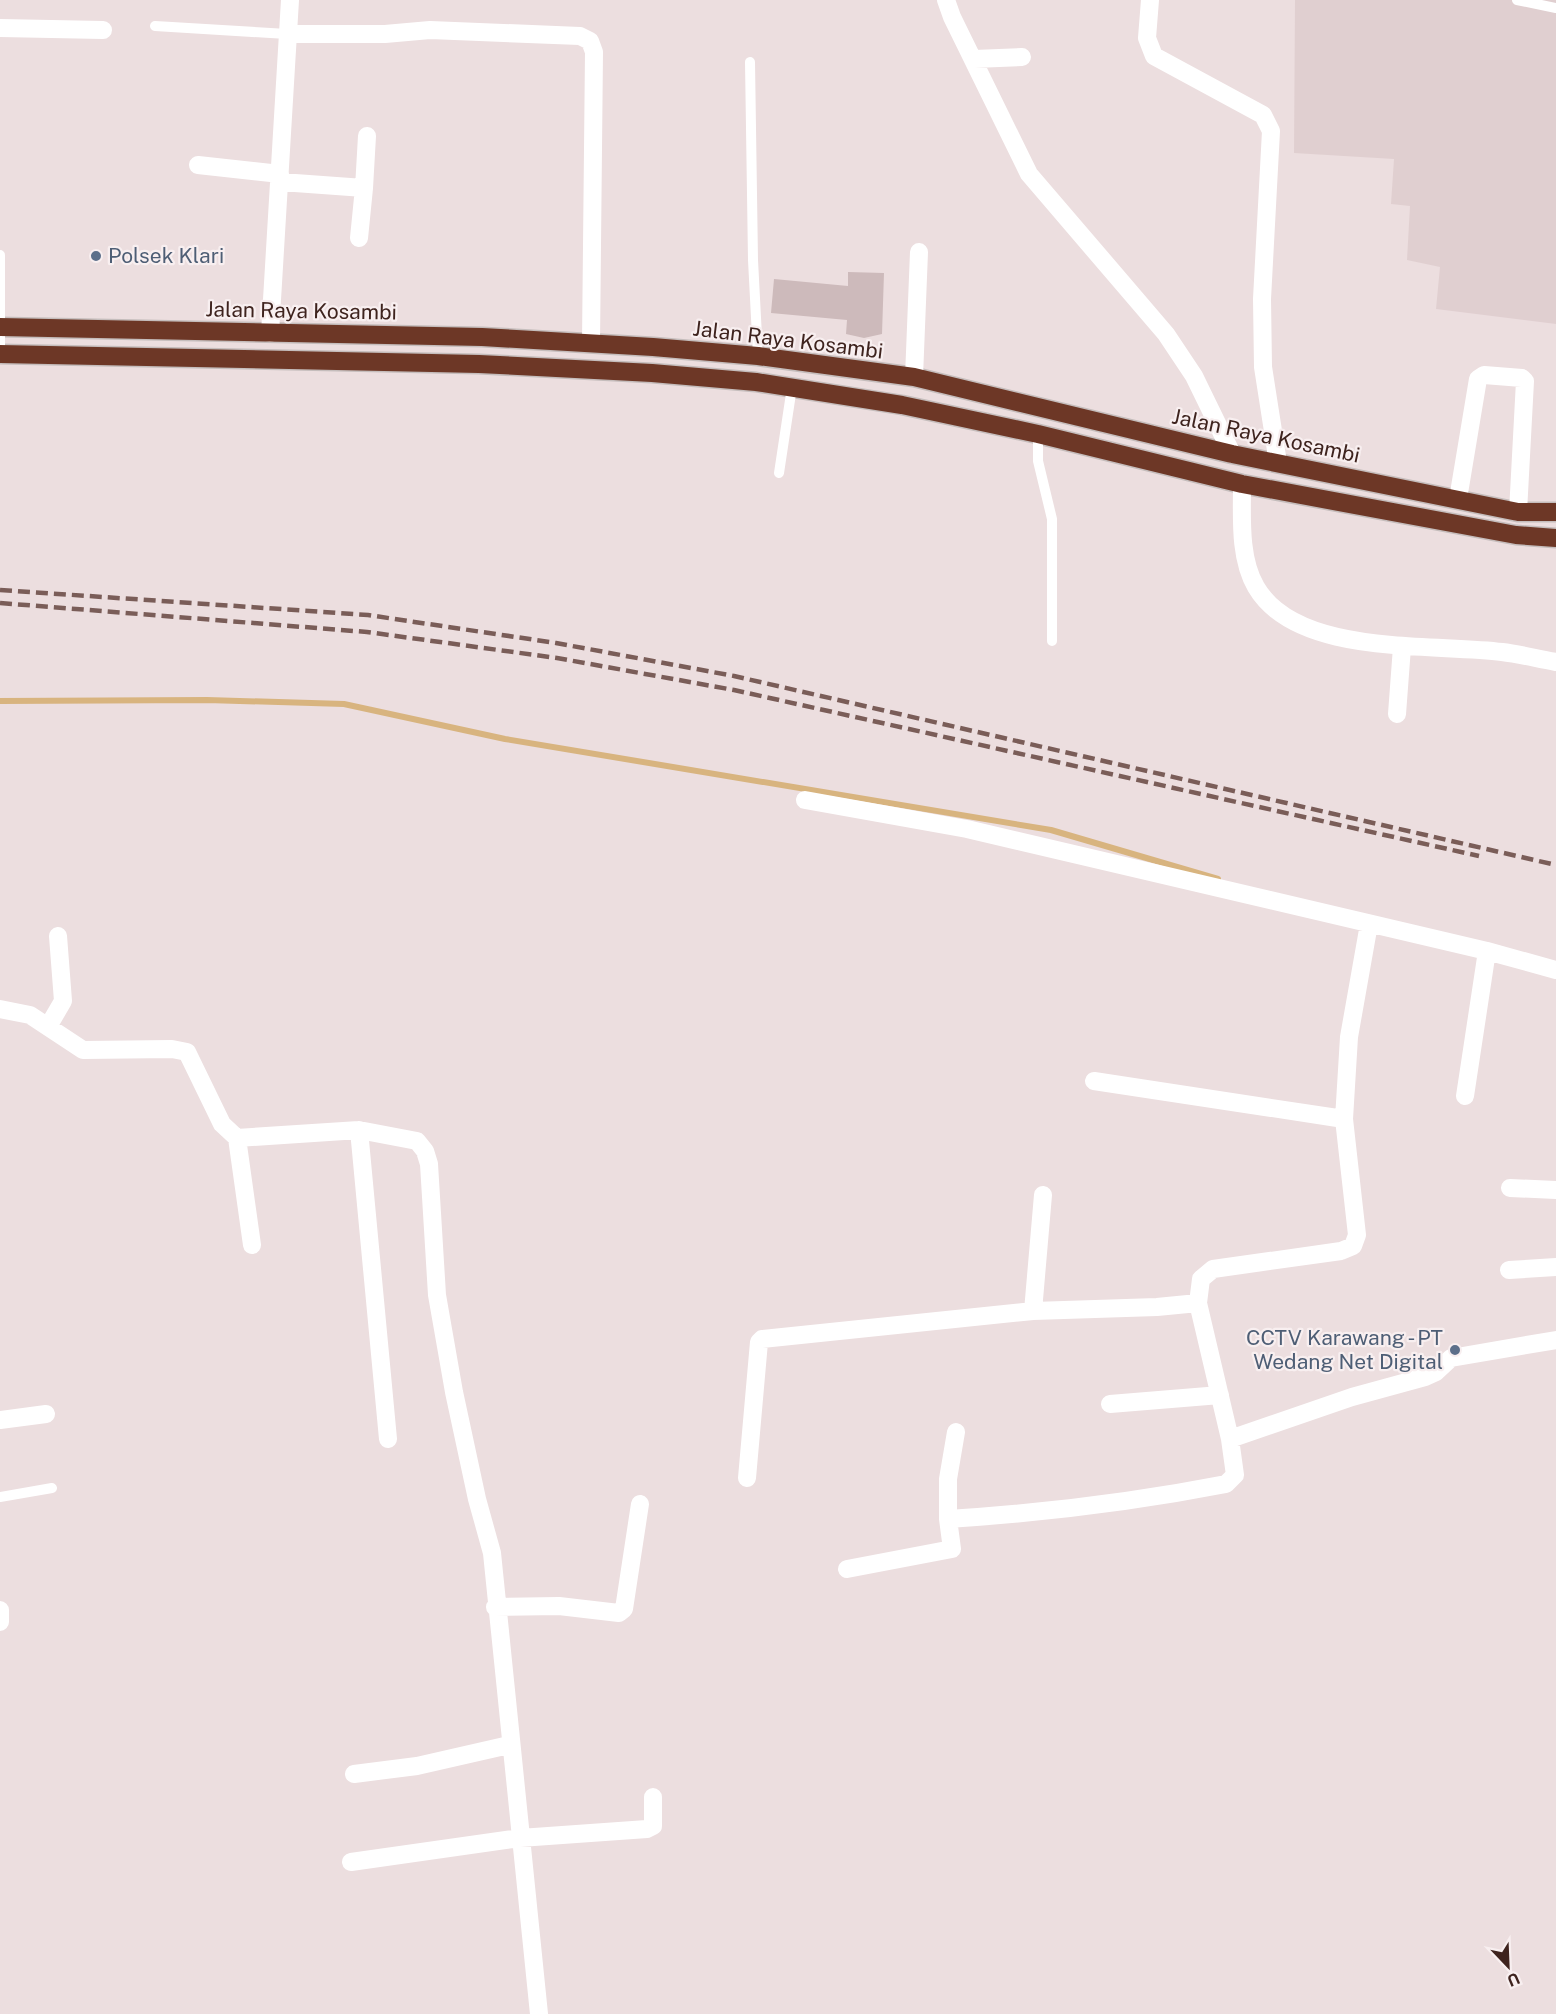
<svg xmlns="http://www.w3.org/2000/svg" width="1556" height="2014" font-family="'Public Sans',sans-serif">
  <rect width="100%" height="100%" fill="#ecdedf"/>
  <path fill="#e0cfd0" d="M 1295,0 L 1556,0 L 1556,324 L 1436,309 L 1440,267 L 1407,260 L 1410,206 L 1391,204 L 1394,159 L 1294,153 Z"/>
  <g fill="none" stroke-linecap="round" stroke-linejoin="round">
    <path stroke="#d8b47f" stroke-width="6" d="M 0,701 L 207,700 L 344,704 L 505,739 L 1051,830 L 1218,879"/>
  </g>
  <path fill="#cdbabb" d="M 848,272 L 884,273 L 882,334 L 864,338 L 846,334 L 847,320 L 771,313 L 774,279 L 848,286 Z"/>
  <g fill="none" stroke-linecap="round" stroke-linejoin="round">
    <defs>
      <path id="highway" d="M 0,327 L 482,337 L 653,347 L 758,356 L 914,377 L 1232,454 L 1518,512 L 1556,512
        M 0,354 L 479,364 L 652,373 L 756,382 L 902,405 L 1038,434 L 1242,484 L 1516,535 L 1556,538"/>
    </defs>
    <use href="#highway" stroke="#c5bdbc" stroke-width="21"/>
    <path stroke="#fff" stroke-width="10" d="M 1517,0 L 1556,8
      M 155,26 L 287,34
      M 750,62 L 753,260 L 758,356
      M 0,255 L 0,354
      M 1038,434 L 1038,461 L 1052,519 L 1052,641
      M 779,473 L 792,387
      M 0,1497 L 52,1488"/>
    <path stroke="#fff" stroke-width="18" d="M 946,0 L 952,17 L 1029,174 L 1166,334 L 1194,376 L 1232,454
      M 1150,0 L 1147,38 L 1154,56 L 1263,115 L 1271,131 L 1262,299 L 1263,367 L 1278,463
      M 0,28 L 103,30
      M 287,34 L 385,34 L 430,30 L 580,36 L 590,41 L 594,52 L 591,343
      M 974,59 L 1022,57
      M 198,165 L 280,174
      M 281,182 L 364,188 L 367,136
      M 359,238 L 364,188
      M 270,333 L 290,0
      M 914,377 L 919,252
      M 1242,484 C 1242,517 1239,558 1256,587 C 1297,657 1433,643 1502,652 C 1520,654 1538,659 1556,662
      M 1458,499 L 1478,379 L 1484,375 L 1522,378 L 1525,381 L 1518,512
      M 1397,714 L 1402,647
      M 805,800 L 967,829 L 1487,951 L 1556,970
      M 0,1009 L 30,1015 L 83,1050 L 172,1049 L 187,1052 L 222,1124 L 237,1138 L 359,1130 L 417,1141 L 425,1151 L 429,1164 L 437,1295 L 454,1392 L 477,1499 L 492,1553 L 539,2014
      M 49,1025 L 63,1001 L 58,936
      M 1094,1081 L 1344,1119 L 1349,1037 L 1369,924
      M 1465,1096 L 1487,951
      M 359,1130 L 388,1439
      M 237,1138 L 252,1245
      M 1510,1188 L 1556,1190
      M 1509,1270 L 1556,1267
      M 1198,1303 L 1201,1279 L 1213,1269 L 1341,1251 L 1353,1246 L 1357,1235 L 1344,1119
      M 1033,1311 L 1043,1195
      M 1110,1404 L 1220,1395
      M 0,1420 L 46,1414
      M 1230,1439 L 1352,1397 L 1425,1377 L 1436,1372 L 1451,1358 L 1556,1340
      M 747,1478 L 759,1342 L 762,1339 L 1033,1311 L 1157,1307 L 1198,1303 L 1230,1439 L 1235,1475 L 1226,1484 C 1134,1502 1042,1513 948,1519
      M 847,1569 L 952,1549 L 948,1519 L 948,1479 L 956,1432
      M 495,1607 L 559,1606 L 619,1613 L 624,1609 L 640,1504
      M 0,1610 L 0,1622
      M 354,1774 L 417,1766 L 509,1745
      M 351,1862 L 520,1838 L 647,1829 L 653,1826 L 653,1797"/>
    <use href="#highway" stroke="#6d3726" stroke-width="18"/>
    <path stroke="#7a5d58" stroke-width="4.5" stroke-dasharray="12 6" stroke-linecap="butt" d="M 0,590 L 368,615 L 556,643 L 734,676 L 1556,865
      M 0,603 L 367,632 L 557,658 L 734,690 L 1479,856"/>
  </g>
  <g fill="#5c6f8a" stroke="#f8eff0" stroke-width="2">
    <circle cx="96" cy="256" r="6"/>
    <circle cx="1455" cy="1350" r="6"/>
  </g>
  <g text-anchor="middle" stroke-width="4.5" stroke-linejoin="round" paint-order="stroke">
    <g font-size="21" fill="#4e5e75" stroke="#f8eff0" text-anchor="start">
      <text x="108" y="263">Polsek Klari</text>
      <text x="1443" y="1345" text-anchor="end">CCTV Karawang - PT<tspan x="1443" dy="24">Wedang Net Digital</tspan></text>
    </g>
    <g font-size="21" fill="#3e231e" stroke="#f8eff0">
      <text transform="translate(301 311) rotate(1)" y="7">Jalan Raya Kosambi</text>
      <text transform="translate(788 340) rotate(7)" y="7">Jalan Raya Kosambi</text>
      <text transform="translate(1266 436) rotate(12)" y="7">Jalan Raya Kosambi</text>
    </g>
  </g>
  <g transform="translate(1508 1966) rotate(157)" stroke="#f8eff0" stroke-width="4.5" paint-order="stroke">
  <path d="M0-4.5L10 22L0 15L-10 22Z" fill="#3e231e"/>
  <text y="-9" font-size="16" font-weight="bold" text-anchor="middle" fill="#3e231e">U</text>
  </g>
</svg>
